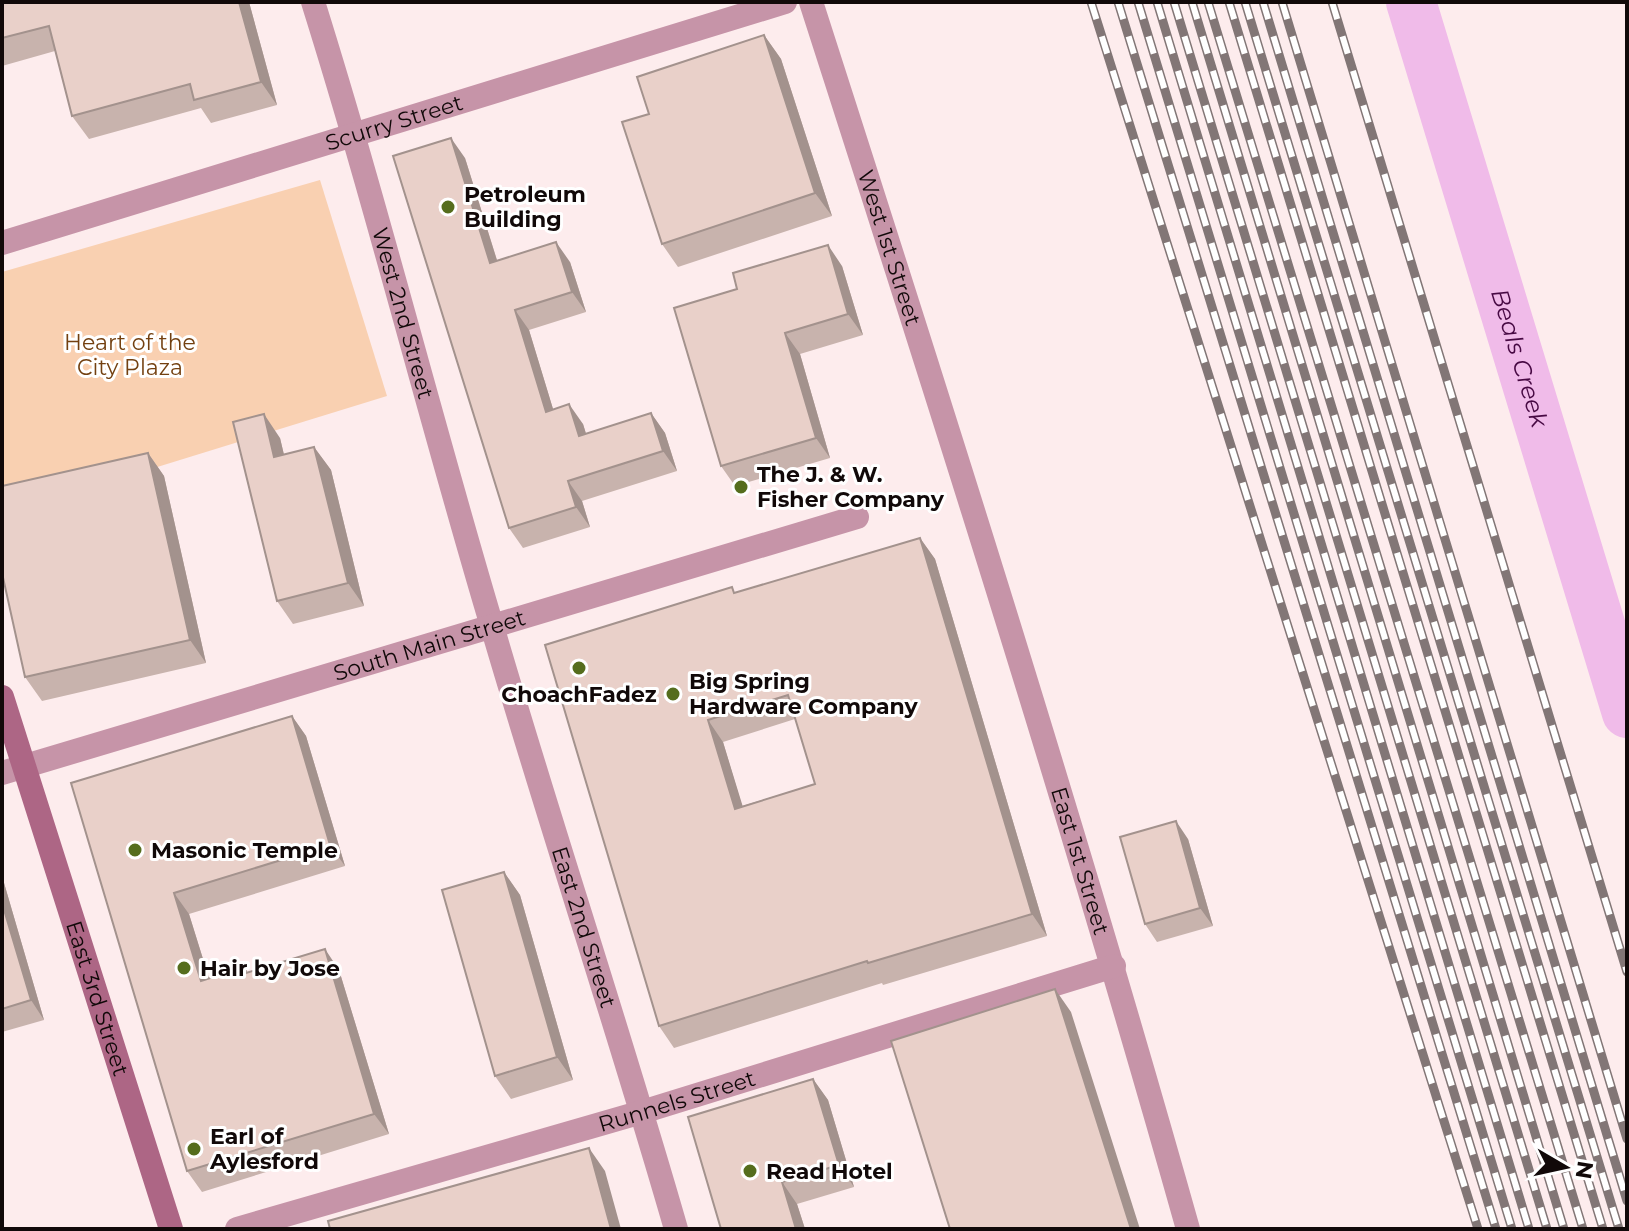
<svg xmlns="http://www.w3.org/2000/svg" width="1629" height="1231" font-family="Montserrat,sans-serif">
  <rect width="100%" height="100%" fill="#fdeced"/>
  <path fill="#f9d0b1" d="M 320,180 L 387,396 L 2,515 L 2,272 Z"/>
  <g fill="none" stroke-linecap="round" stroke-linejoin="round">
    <path stroke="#f0bbe9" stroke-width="50" id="s1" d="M 1411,2 L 1627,713"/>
    <g stroke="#c694a8" stroke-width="24">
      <path id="s2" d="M 313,2 C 378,209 430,419 492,626 C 551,828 618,1027 676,1229"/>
      <path id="s3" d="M 811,2 C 942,409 1072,817 1188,1229"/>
      <path id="s4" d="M 2,243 L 785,2"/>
      <path id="s5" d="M 2,773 L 857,517"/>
      <path id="s6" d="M 237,1229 L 642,1112 L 1114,966"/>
    </g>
    <path stroke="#ad6685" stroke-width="24" id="s7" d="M 2,697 L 171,1229"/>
    <defs>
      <path id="rail" d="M 1091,2 L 1478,1229
        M 1118,2 L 1496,1229
        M 1138,2 L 1512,1229
        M 1157,2 L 1529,1229
        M 1174,2 L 1547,1229
        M 1192,2 L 1564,1229
        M 1208,2 L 1583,1229
        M 1229,2 L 1603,1229
        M 1245,2 L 1619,1229
        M 1263,2 L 1627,1201
        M 1282,2 L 1627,1139
        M 1332,2 L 1627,972"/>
    </defs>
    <use href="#rail" stroke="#827676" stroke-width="9"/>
    <use href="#rail" stroke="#fff" stroke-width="6" stroke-dasharray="18" stroke-linecap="butt"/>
  </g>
  <path fill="#c8b3ad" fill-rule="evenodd" d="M 2,2 L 249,2 L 277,105 L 211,123 L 201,108 L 89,139 L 72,116 L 55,51 L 2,66 Z
    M 764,35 L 781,59 L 832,216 L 678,267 L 662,244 L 649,114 Z
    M 465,158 L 497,260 L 570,262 L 586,312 L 529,330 L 553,409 L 583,424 L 586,434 L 651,413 L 665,433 L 677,471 L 582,501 L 590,527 L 523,548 L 509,528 Z
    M 842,266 L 863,335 L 800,354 L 830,458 L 735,486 L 721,466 L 674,308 Z
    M 280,438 L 284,455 L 314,447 L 331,470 L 364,606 L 293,624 L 277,601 Z
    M 148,453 L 164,476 L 206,663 L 42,701 L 25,677 Z
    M 920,538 L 935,559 L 1047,936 L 883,985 L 882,983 L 674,1048 L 659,1026 L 545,645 L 736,593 ZM 795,719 L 815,784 L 742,806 L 723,742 Z
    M 292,716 L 306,736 L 345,866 L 189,914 L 209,978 L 248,972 L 339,970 L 389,1134 L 202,1192 L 187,1171 L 71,783 Z
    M 1188,839 L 1213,926 L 1157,942 L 1145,924 Z
    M 504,872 L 520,895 L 573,1080 L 511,1099 L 495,1076 Z
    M 2,876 L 44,1020 L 2,1032 Z
    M 813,1079 L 828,1100 L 854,1187 L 797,1204 L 805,1229 L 721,1229 Z"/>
  <path fill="#a3928d" d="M 239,2 L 249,2 L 277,105 L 261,82 Z
    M 764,35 L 781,59 L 832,216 L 815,193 Z
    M 451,138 L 465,158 L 504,283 L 490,263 Z
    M 556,242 L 570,262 L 586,312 L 572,292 Z
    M 828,245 L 842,266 L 863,335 L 848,314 Z
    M 515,310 L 529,330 L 560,432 L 546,412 Z
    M 785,333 L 800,354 L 830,458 L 816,438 Z
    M 569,404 L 583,424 L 593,456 L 579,436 Z
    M 651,413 L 665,433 L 677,471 L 663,451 Z
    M 264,414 L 280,438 L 290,480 L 274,457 Z
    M 314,447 L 331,470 L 364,606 L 348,583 Z
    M 148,453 L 164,476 L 206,663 L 190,640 Z
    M 568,481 L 582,501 L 590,527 L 576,507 Z
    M 920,538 L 935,559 L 1047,936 L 1032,914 Z
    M 292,716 L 306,736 L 345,866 L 330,845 Z
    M 708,720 L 723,742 L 750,830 L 735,809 Z
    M 1176,821 L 1188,839 L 1213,926 L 1200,908 Z
    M 504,872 L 520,895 L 573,1080 L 557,1057 Z
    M 2,876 L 44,1020 L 31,1000 L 2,903 Z
    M 174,893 L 189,914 L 216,1001 L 201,981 Z
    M 325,949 L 339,970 L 389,1134 L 374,1114 Z
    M 1055,989 L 1071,1012 L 1140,1229 L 1131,1229 Z
    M 813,1079 L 828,1100 L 854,1187 L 839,1165 Z
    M 589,1148 L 605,1171 L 621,1229 L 611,1229 Z
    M 782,1182 L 797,1204 L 805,1229 L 796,1229 Z"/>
  <path fill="#e9d0c9" stroke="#a3928d" stroke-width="2" fill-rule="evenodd" d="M 2,2 L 239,2 L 261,82 L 194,100 L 190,84 L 72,116 L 49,26 L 2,38 Z
    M 764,35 L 815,193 L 662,244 L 622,122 L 649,114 L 637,77 Z
    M 451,138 L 490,263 L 556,242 L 572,292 L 515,310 L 546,412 L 569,404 L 579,436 L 651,413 L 663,451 L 568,481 L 576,507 L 509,528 L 393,156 Z
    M 828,245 L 848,314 L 785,333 L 816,438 L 721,466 L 674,308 L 737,289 L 733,273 Z
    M 264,414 L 274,457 L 314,447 L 348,583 L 277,601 L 233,422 Z
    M 148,453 L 190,640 L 25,677 L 2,573 L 2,486 Z
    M 920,538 L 1032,914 L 868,963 L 867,961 L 659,1026 L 545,645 L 732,587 L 734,593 ZM 788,695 L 815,784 L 735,809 L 708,720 Z
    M 292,716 L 330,845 L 174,893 L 201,981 L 245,967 L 246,973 L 325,949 L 374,1114 L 187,1171 L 71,783 Z
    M 1176,821 L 1200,908 L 1145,924 L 1120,837 Z
    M 504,872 L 557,1057 L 495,1076 L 442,890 Z
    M 2,903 L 31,1000 L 2,1009 Z
    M 1055,989 L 1131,1229 L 950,1229 L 891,1041 Z
    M 813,1079 L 839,1165 L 782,1182 L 796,1229 L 721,1229 L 688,1117 Z
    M 589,1148 L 611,1229 L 330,1229 L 328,1221 Z"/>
  <g fill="#556d1d" stroke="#fff" stroke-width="3">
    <circle cx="448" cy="207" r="8"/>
    <circle cx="741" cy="487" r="8"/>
    <circle cx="579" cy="668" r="8"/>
    <circle cx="673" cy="694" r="8"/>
    <circle cx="135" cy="850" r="8"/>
    <circle cx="184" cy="968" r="8"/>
    <circle cx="194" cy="1149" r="8"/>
    <circle cx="750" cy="1171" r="8"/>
  </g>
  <g text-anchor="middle" stroke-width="6" stroke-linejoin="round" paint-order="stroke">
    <g font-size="22" fill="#110909" stroke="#fff">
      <text dy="8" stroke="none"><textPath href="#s4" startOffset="410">Scurry Street</textPath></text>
      <text dy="8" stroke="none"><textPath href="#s3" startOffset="258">West 1st Street</textPath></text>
      <text dy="8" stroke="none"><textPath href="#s2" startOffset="324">West 2nd Street</textPath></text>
      <text dy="8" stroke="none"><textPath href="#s5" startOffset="446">South Main Street</textPath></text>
      <text dy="8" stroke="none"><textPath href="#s3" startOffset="900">East 1st Street</textPath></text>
      <text dy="8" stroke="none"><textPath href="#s2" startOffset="964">East 2nd Street</textPath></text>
      <text dy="8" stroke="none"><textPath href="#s7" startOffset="316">East 3rd Street</textPath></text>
      <text dy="8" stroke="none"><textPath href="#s6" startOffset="458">Runnels Street</textPath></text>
    </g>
    <g font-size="22" font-weight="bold" fill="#110909" stroke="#fff" text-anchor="start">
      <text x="464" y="202">Petroleum<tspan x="464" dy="25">Building</tspan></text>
      <text x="757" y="482">The J. &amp; W.<tspan x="757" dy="25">Fisher Company</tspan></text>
      <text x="689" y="689">Big Spring<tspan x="689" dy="25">Hardware Company</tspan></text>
      <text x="579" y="702" text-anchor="middle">ChoachFadez</text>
      <text x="151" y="858">Masonic Temple</text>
      <text x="200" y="976">Hair by Jose</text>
      <text x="210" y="1144">Earl of<tspan x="210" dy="25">Aylesford</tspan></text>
      <text x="766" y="1179">Read Hotel</text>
    </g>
    <g font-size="22" fill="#734010" stroke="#fff">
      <text x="130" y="350">Heart of the<tspan x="130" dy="25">City Plaza</tspan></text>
    </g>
    <g font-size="24" font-style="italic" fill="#470943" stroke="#fff">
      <text dy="8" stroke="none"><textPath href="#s1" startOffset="372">Beals Creek</textPath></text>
    </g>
  </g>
  <rect width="1629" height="1231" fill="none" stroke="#110909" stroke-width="8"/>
  <g transform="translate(1565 1167) rotate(99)" stroke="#ffffff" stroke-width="6" paint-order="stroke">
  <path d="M0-6L14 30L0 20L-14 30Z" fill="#110909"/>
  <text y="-12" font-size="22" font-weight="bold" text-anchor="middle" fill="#110909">N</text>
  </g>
</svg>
